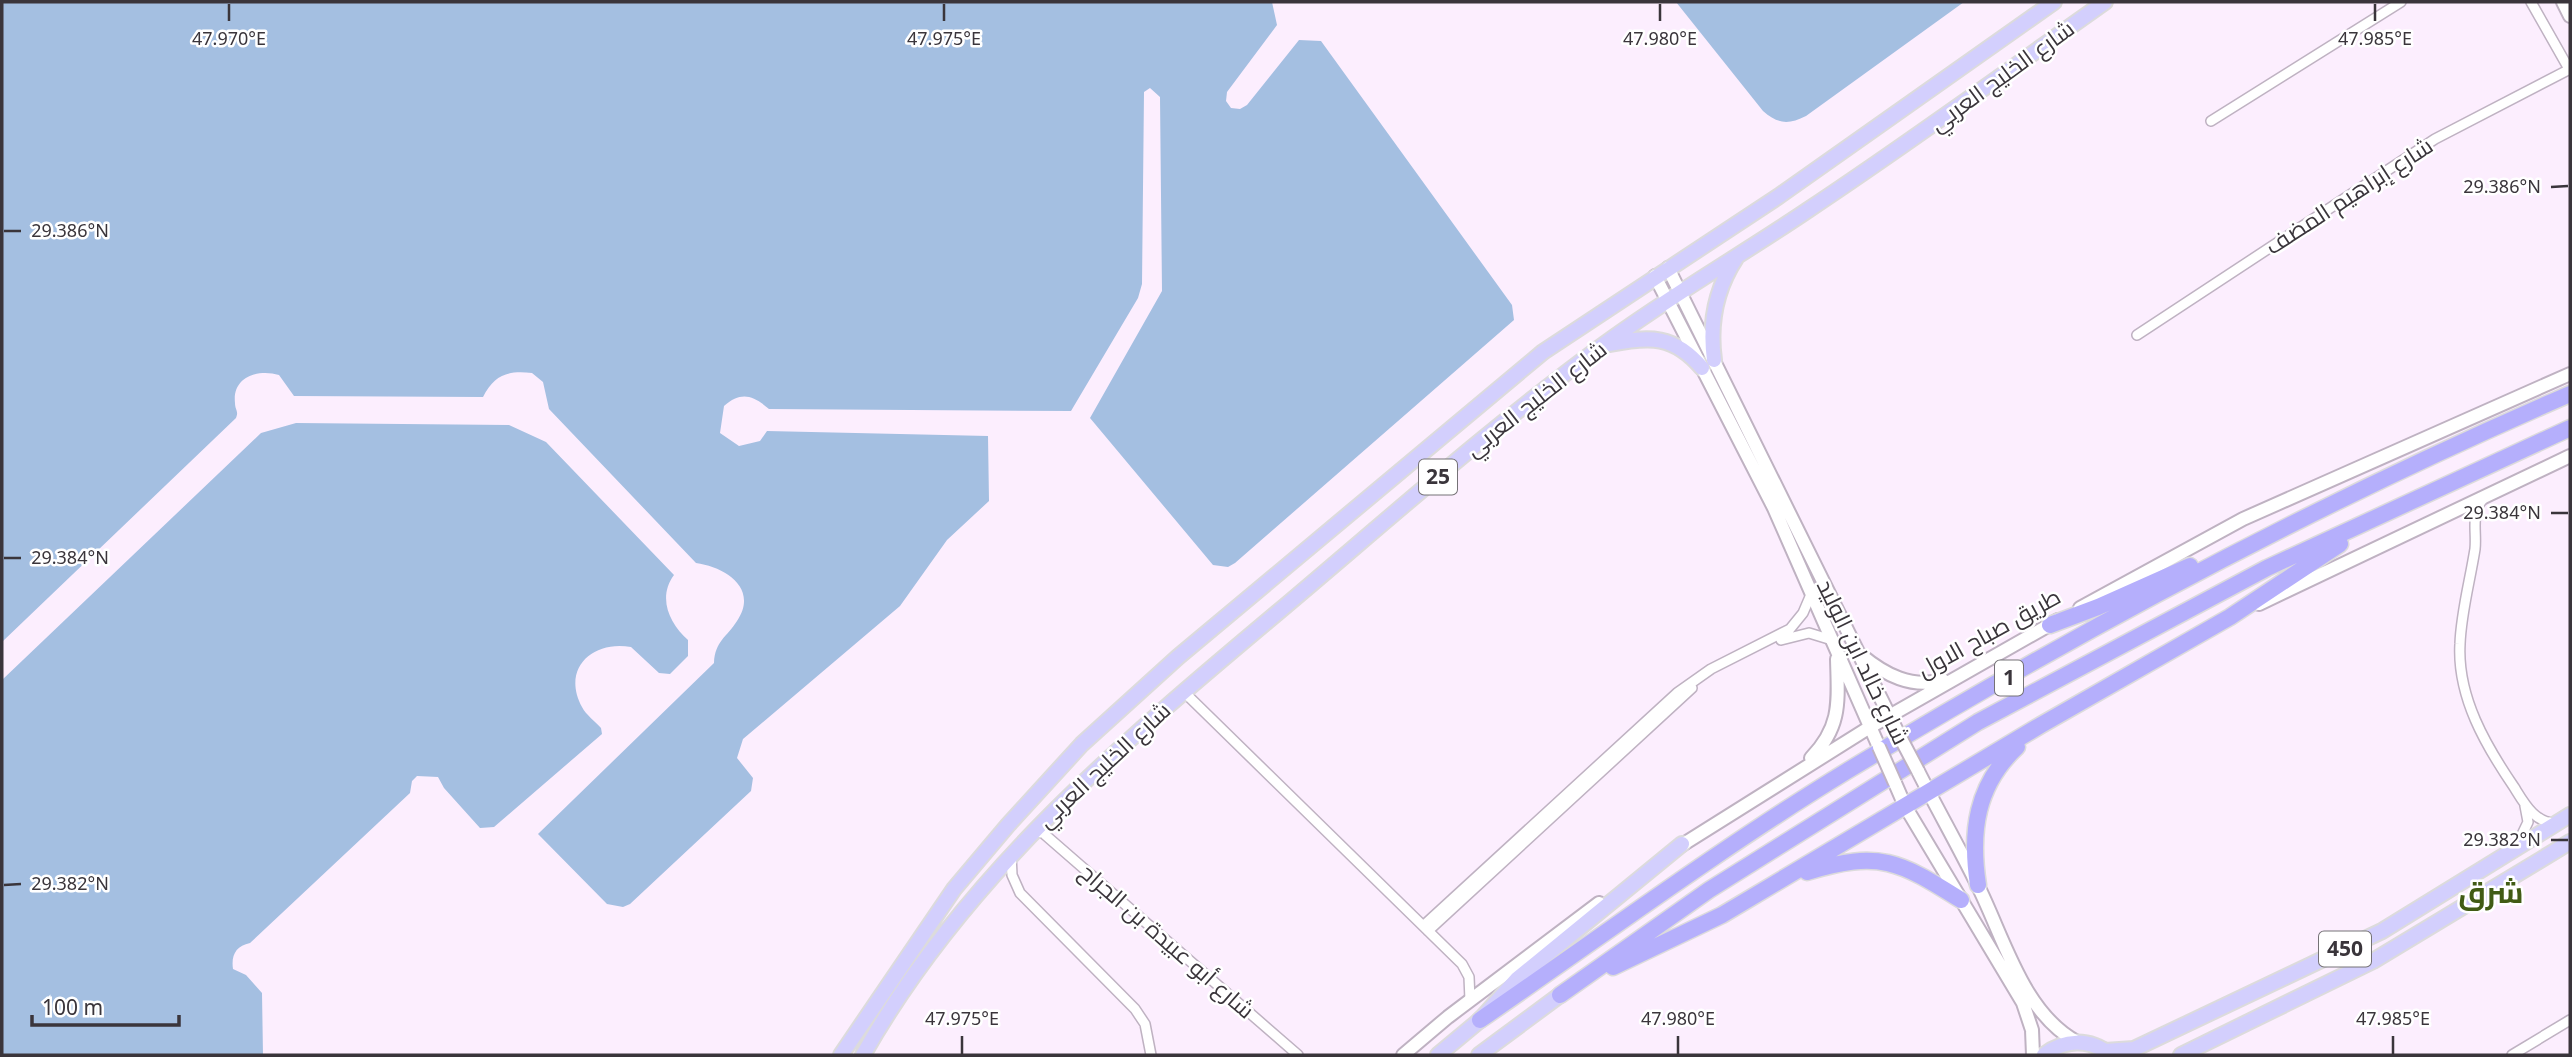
<svg xmlns="http://www.w3.org/2000/svg" width="2572" height="1057" font-family="'Noto Sans',Cairo,sans-serif">
  <rect width="100%" height="100%" fill="#fceefe"/>
  <path fill="#a4bfe1" d="M 2,2 L 1272,2 L 1277,25 L 1227,92 L 1226,101 L 1231,108 L 1240,109 L 1247,105 L 1299,40 L 1321,41 L 1512,305 L 1514,320 L 1235,563 L 1228,567 L 1213,565 L 1090,418 L 1162,291 L 1160,97 L 1150,88 L 1144,92 L 1142,284 L 1138,298 L 1071,411 L 769,409 C 753,395 741,391 724,406 L 720,433 L 739,446 L 760,441 L 767,431 L 988,436 L 989,501 L 947,540 L 900,606 L 743,739 L 737,758 L 753,778 L 751,791 L 630,904 L 623,907 L 607,904 L 538,834 L 714,663 C 715,641 727,637 737,621 C 759,588 725,567 696,563 L 549,409 L 543,382 L 532,373 C 508,370 494,375 483,397 L 294,396 L 279,375 C 259,369 232,376 235,403 C 235,410 239,411 236,418 L 2,642 Z
    M 1676,2 L 1964,2 L 1806,116 C 1788,125 1778,124 1763,111 Z
    M 296,423 L 509,425 L 546,442 L 674,575 C 657,598 670,624 688,640 L 688,656 L 670,674 L 659,673 L 631,647 C 593,640 561,668 582,707 C 586,715 595,721 601,728 L 602,734 L 494,827 L 480,828 L 444,788 L 438,777 L 417,776 L 412,781 L 410,793 L 250,943 C 236,946 231,955 233,969 L 246,975 L 262,993 L 263,1055 L 2,1055 L 2,680 L 261,433 Z"/>
  <g fill="none" stroke-linecap="round" stroke-linejoin="round">
    <defs>
      <path id="minor" d="M 2531,2 L 2569,69
        M 2211,121 L 2401,2
        M 2137,335 L 2435,139 L 2570,69
        M 2484,498 C 2470,512 2477,532 2475,549 C 2470,581 2461,613 2460,644 C 2457,697 2486,746 2514,787 C 2524,803 2535,824 2557,823
        M 1781,640 L 1809,633 L 1832,640
        M 1183,691 L 1462,964 L 1469,977 L 1470,1000
        M 1033,831 L 1043,833 L 1298,1055
        M 2517,845 L 2528,822 L 2525,806
        M 1011,854 L 1012,875 L 1020,893 L 1135,1009 L 1145,1024 L 1151,1055
        M 1423,926 L 1677,693 L 1711,669 L 1790,629 L 1803,613 L 1812,592
        M 1428,931 L 1692,688
        M 2512,1055 L 2570,1020"/>
      <path id="secondary" d="M 2563,2 L 2570,16
        M 1668,268 L 1899,735
        M 1655,276 L 1774,508 L 1879,747
        M 2259,604 L 2570,456
        M 2080,608 L 2243,519 L 2570,374
        M 1861,655 C 1885,675 1912,689 1943,680
        M 1811,758 C 1842,726 1838,701 1837,659
        M 1918,771 C 1937,809 1959,847 1978,886 C 2004,938 2023,1013 2077,1042
        M 1895,783 L 1905,806 L 2023,1003 L 2032,1030 L 2033,1055
        M 1674,850 L 1870,727 L 2058,620
        M 1403,1055 L 1448,1017 L 1599,903"/>
      <path id="primary" d="M 1610,344 C 1650,336 1674,335 1702,368
        M 1714,360 C 1709,323 1715,290 1736,258
        M 2105,1051 L 2134,1049 L 2382,931 L 2570,815
        M 841,1055 L 954,889 L 1008,825 L 1082,744 L 1178,657 L 1543,352 L 1779,196 L 2054,2
        M 863,1055 C 964,876 1122,743 1277,613 C 1384,523 1489,429 1602,346 C 1668,297 1740,256 1808,210 C 1909,143 2006,72 2105,2
        M 1438,1055 L 1480,1020 L 1517,979 L 1682,844
        M 1479,1055 L 1560,995
        M 2044,1055 C 2064,1039 2090,1038 2110,1055
        M 2181,1055 L 2373,961 L 2570,842"/>
      <path id="motorway" d="M 2050,625 L 2098,607 L 2190,566
        M 1807,872 C 1880,850 1899,861 1961,900
        M 1978,885 C 1970,832 1976,785 2017,747
        M 1613,967 L 1722,915 L 2041,725 L 2230,617 L 2340,544
        M 1560,995 L 1709,890 L 1978,722 L 2267,568 L 2570,428
        M 1480,1020 C 1602,936 1721,848 1847,771 C 2080,630 2320,502 2570,394"/>
    </defs>
    <use href="#minor" stroke="#bfb2c2" stroke-width="12"/>
    <use href="#secondary" stroke="#bfb2c2" stroke-width="16"/>
    <use href="#primary" stroke="#dcdbdc" stroke-width="18"/>
    <use href="#motorway" stroke="#dcdbdc" stroke-width="19"/>
    <use href="#minor" stroke="#fff" stroke-width="9"/>
    <use href="#secondary" stroke="#fff" stroke-width="12"/>
    <use href="#primary" stroke="#d3cffd" stroke-width="14"/>
    <use href="#motorway" stroke="#b5affc" stroke-width="16"/>
    <defs>
      <path id="secondary-bridge" d="M 1899,735 L 1918,771
        M 1879,747 L 1895,783"/>
    </defs>
    <use href="#secondary-bridge" stroke="#bfb2c2" stroke-width="16" stroke-linecap="butt"/>
    <use href="#secondary-bridge" stroke="#fff" stroke-width="12"/>
  </g>
  <path fill="none" stroke="#3a353b" stroke-width="2.5" d="M 229,4 L 229,21M 944,4 L 944,21M 1660,4 L 1660,21M 2375,4 L 2375,21M 2551,187 L 2568,186M 4,231 L 21,231M 2551,513 L 2568,513M 4,558 L 21,558M 2551,840 L 2568,840M 4,885 L 21,884M 962,1036 L 962,1054M 1678,1036 L 1678,1054M 2393,1036 L 2393,1054"/>
  <g text-anchor="middle" stroke-width="5" stroke-linejoin="round" paint-order="stroke">
    <g fill="#fff" stroke="#757276" stroke-width="2">
      <rect x="1419" y="459.5" width="38" height="35" rx="5"/>
      <rect x="1995" y="660.5" width="28" height="35" rx="5"/>
      <rect x="2319" y="931.5" width="52" height="35" rx="5"/>
    </g>
    <g font-size="21" font-weight="bold" fill="#3a353b">
      <text x="1438" y="484">25</text>
      <text x="2009" y="685">1</text>
      <text x="2345" y="956">450</text>
    </g>
    <g font-size="23" fill="#3a353b" stroke="#fff">
      <text transform="translate(2002 76) rotate(-36)" y="8">شارع الخليج العربي</text>
      <text transform="translate(2349 196) rotate(-33)" y="8">شارع إبراهيم المضف</text>
      <text transform="translate(1536 399) rotate(-38)" y="8">شارع الخليج العربي</text>
      <text transform="translate(1989 633) rotate(-29)" y="8">طريق صباح الاول</text>
      <text transform="translate(1863 662) rotate(64)" y="8">شارع خالد ابن الوليد</text>
      <text transform="translate(1104 765) rotate(-43)" y="8">شارع الخليج العربي</text>
      <text transform="translate(1167 941) rotate(41)" y="8">شارع أبو عبيدة بن الجراح</text>
    </g>
    <g font-size="30" font-weight="bold" fill="#415b15" stroke="#fff">
      <text x="2491" y="903">شرق</text>
    </g>
  </g>
  <g font-size="18" text-anchor="middle" fill="#3a353b" stroke="#fff" stroke-width="5" stroke-linejoin="round" paint-order="stroke">
    <text x="229" y="45">47.970°E</text>
    <text x="944" y="45">47.975°E</text>
    <text x="1660" y="45">47.980°E</text>
    <text x="2375" y="45">47.985°E</text>
    <text x="2502" y="193">29.386°N</text>
    <text x="70" y="237">29.386°N</text>
    <text x="2502" y="519">29.384°N</text>
    <text x="70" y="564">29.384°N</text>
    <text x="2502" y="846">29.382°N</text>
    <text x="70" y="890">29.382°N</text>
    <text x="962" y="1025">47.975°E</text>
    <text x="1678" y="1025">47.980°E</text>
    <text x="2393" y="1025">47.985°E</text>
  </g>
  <rect width="2572" height="1057" fill="none" stroke="#3a353b" stroke-width="7"/>
  <path d="M32 1015v10h147v-10" fill="none" stroke="#3a353b" stroke-width="3.5"/>
  <text x="42" y="1015" font-size="21" fill="#3a353b" stroke="#ffffff" stroke-width="5" paint-order="stroke">100 m</text>
</svg>
